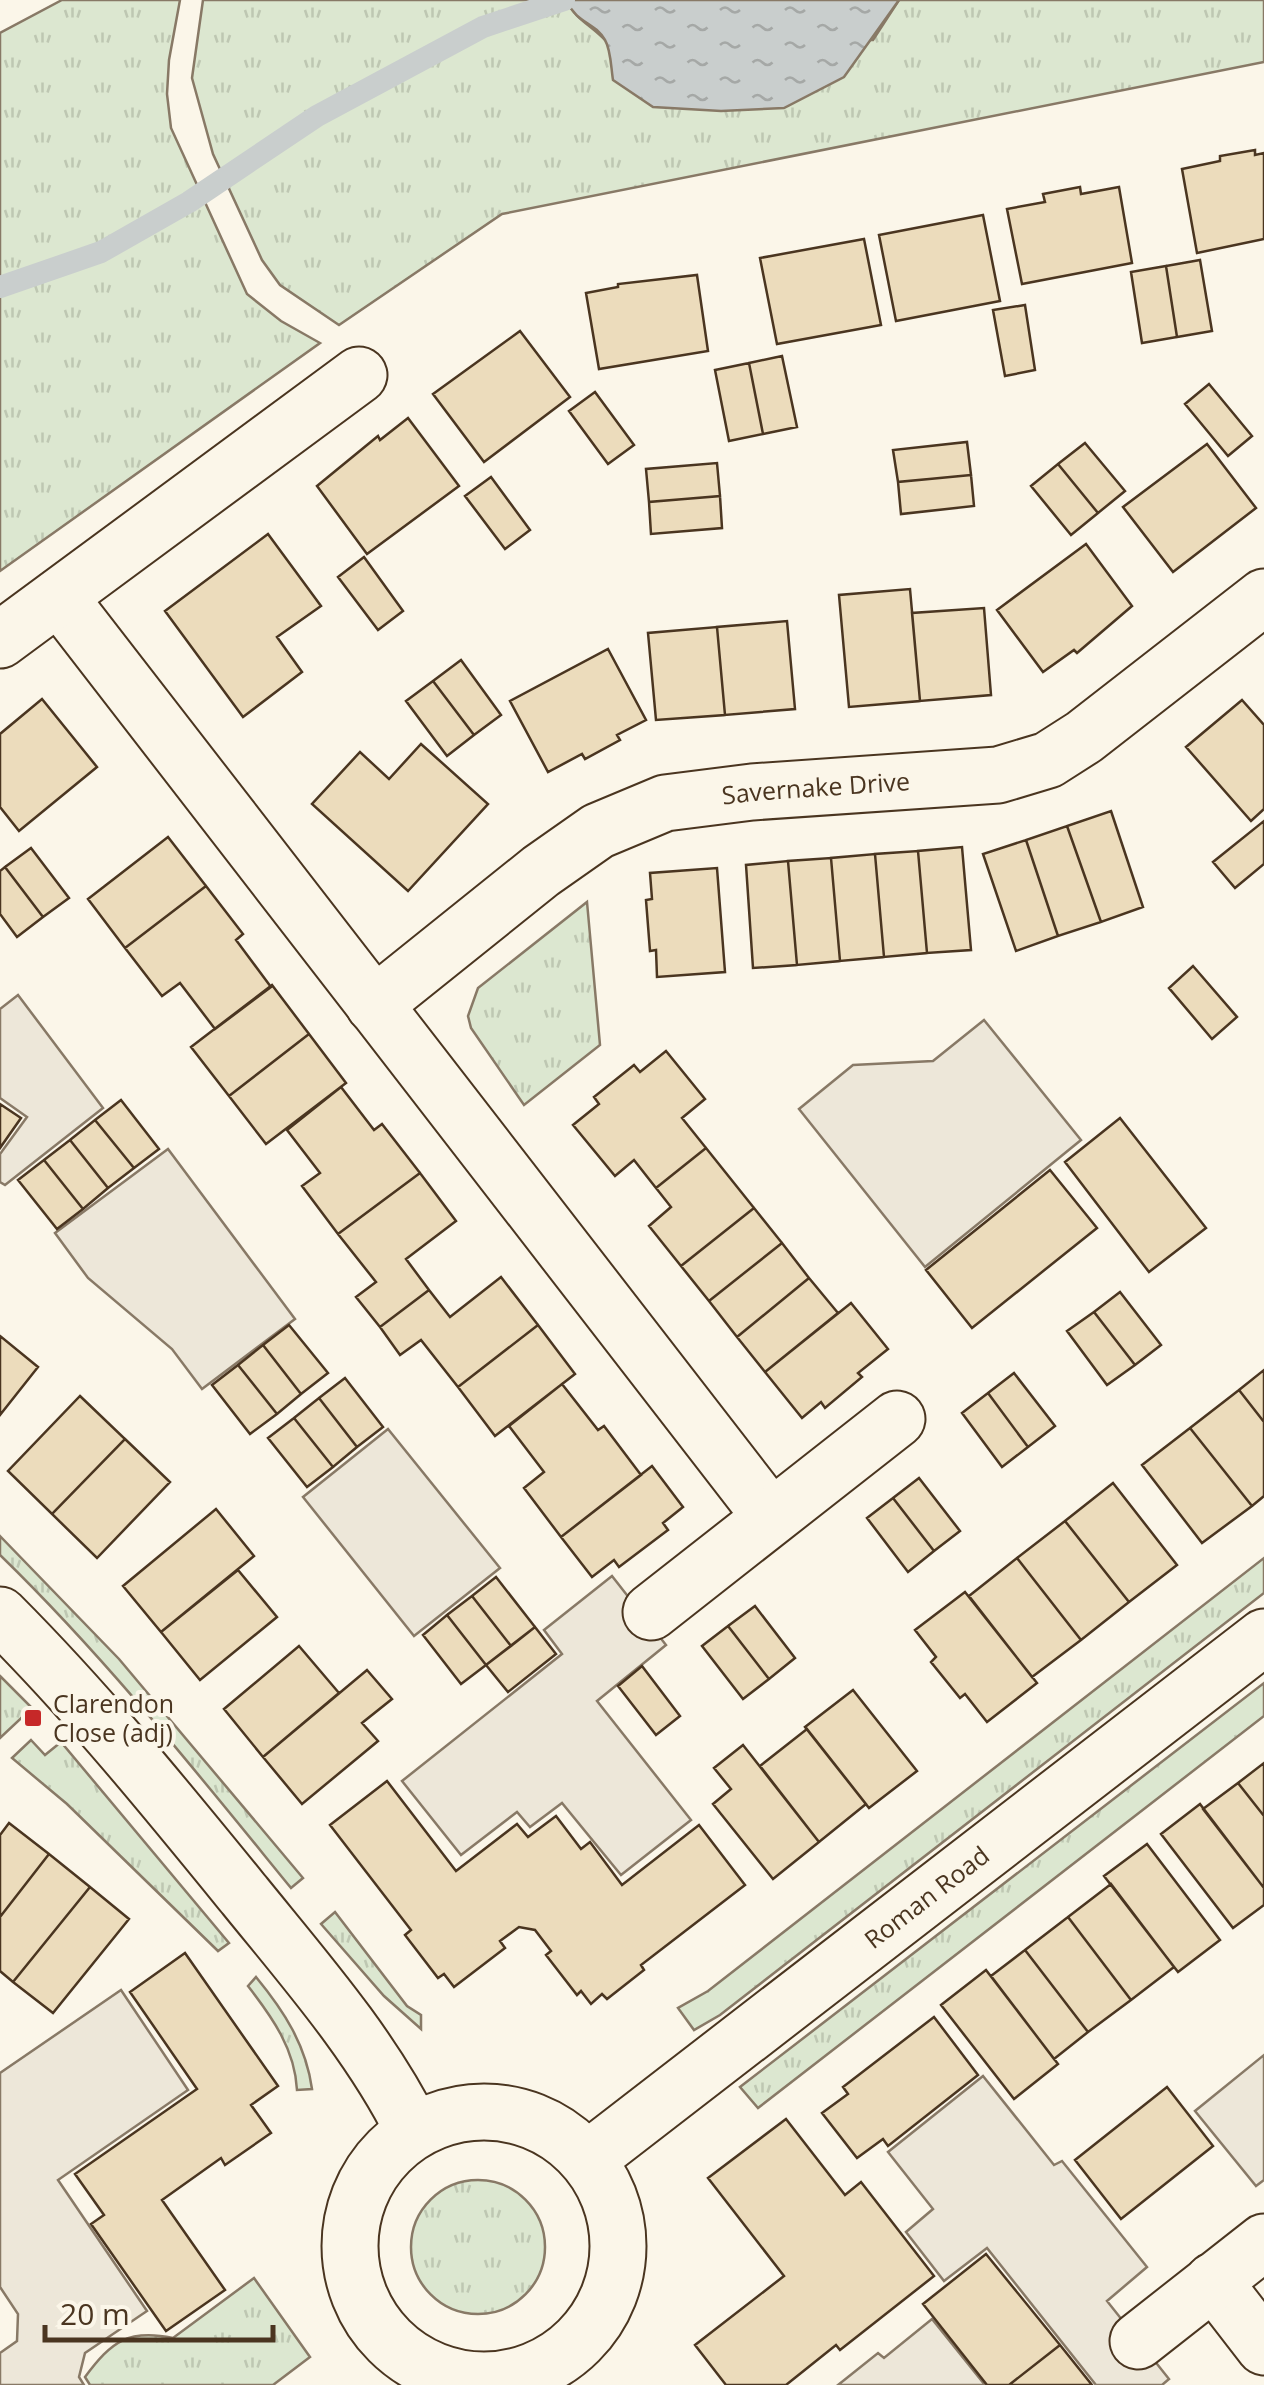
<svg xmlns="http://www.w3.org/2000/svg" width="1264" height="2385" font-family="'Open Sans',sans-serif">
  <defs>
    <pattern id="grass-tufts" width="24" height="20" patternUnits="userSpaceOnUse" patternTransform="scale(2.5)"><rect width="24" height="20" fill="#dce7d0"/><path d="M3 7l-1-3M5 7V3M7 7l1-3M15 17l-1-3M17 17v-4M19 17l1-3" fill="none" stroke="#bec7b2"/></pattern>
    <pattern id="water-ripples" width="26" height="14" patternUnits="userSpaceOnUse" patternTransform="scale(2.5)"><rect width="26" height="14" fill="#c9cecd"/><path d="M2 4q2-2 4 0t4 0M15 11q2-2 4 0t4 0" fill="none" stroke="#a5a8a6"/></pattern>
  </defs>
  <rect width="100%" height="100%" fill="#fbf6e9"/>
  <path fill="url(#grass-tufts)" stroke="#887966" stroke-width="2.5" d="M 62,0 L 180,0 L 169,60 L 167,94 L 171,128 L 247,294 L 281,321 L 320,343 L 0,571 L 0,33 Z
    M 203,0 L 566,0 C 576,20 591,25 606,41 L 873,40 L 899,0 L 1264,0 L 1264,62 L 502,214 L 339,325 L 280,285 L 262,260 L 213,154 L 192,78 Z
    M 587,902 L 600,1045 L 524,1105 L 471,1028 L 468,1016 L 478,988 Z
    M 0,1536 L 119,1659 L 303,1878 L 291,1888 C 198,1774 106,1658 0,1555 Z
    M 1264,1558 L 1264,1593 L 720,2015 L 694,2030 L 678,2008 L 708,1991 Z
    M 0,1676 L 32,1708 L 0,1738 Z
    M 1264,1683 L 1264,1716 L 758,2108 L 740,2087 Z
    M 31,1740 L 45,1755 L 61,1742 L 229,1943 L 218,1951 L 67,1804 L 12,1758 Z
    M 335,1912 L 407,2006 L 421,2015 L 421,2029 L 384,1996 L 321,1924 Z
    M 256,1977 C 284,2011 306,2045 312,2089 L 297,2090 C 295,2049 272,2017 248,1986 Z
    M411 2247a67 67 0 1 1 134 0a67 67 0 1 1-134 0Z
    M 254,2278 L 310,2357 L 273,2385 L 90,2385 L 85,2377 C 112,2341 128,2329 173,2338 Z"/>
  <path fill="#ede7d9" stroke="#887966" stroke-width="2.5" d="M 18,995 L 103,1108 L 5,1185 L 0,1182 L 0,1154 L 27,1117 L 0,1098 L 0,1009 Z
    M 984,1020 L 1081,1140 L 925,1267 L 799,1109 L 853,1065 L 933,1061 Z
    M 168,1149 L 295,1319 L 202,1389 L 172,1349 L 88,1278 L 55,1233 Z
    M 388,1429 L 500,1568 L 414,1636 L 303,1497 Z
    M 612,1576 L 666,1645 L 597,1701 L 691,1820 L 621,1875 L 562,1803 L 530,1827 L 517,1812 L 461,1855 L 402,1781 L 562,1654 L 544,1630 Z
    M 121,1990 L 188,2090 L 58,2180 L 147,2311 L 85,2353 L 79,2377 L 84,2385 L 0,2385 L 0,2353 L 17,2341 L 18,2314 L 0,2287 L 0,2073 Z
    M 1264,2055 L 1264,2180 L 1256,2186 L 1195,2111 Z
    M 983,2076 L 1054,2165 L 1062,2161 L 1147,2267 L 1107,2301 L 1169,2379 L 1162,2385 L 1096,2385 L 987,2248 L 944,2281 L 906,2232 L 933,2209 L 888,2152 Z
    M 932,2319 L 985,2385 L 838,2385 L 878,2353 L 884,2358 Z"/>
  <path fill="url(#water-ripples)" stroke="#887966" stroke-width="2.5" d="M 566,0 L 899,0 L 844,77 L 784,108 L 721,111 L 653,107 L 613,80 C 611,68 611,50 605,40 C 594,21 578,25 566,0 Z"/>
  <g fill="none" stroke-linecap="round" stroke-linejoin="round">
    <path stroke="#c9cecd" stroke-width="22" d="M 0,287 L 101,252 L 189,202 L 317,116 L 483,27 L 564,0"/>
  </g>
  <path fill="#ecdcbc" stroke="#4a3520" stroke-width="2.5" d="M 1255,150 L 1255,155 L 1264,153 L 1264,239 L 1197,253 L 1182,169 L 1220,161 L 1220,156 Z
    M 1080,187 L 1081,194 L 1119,187 L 1132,263 L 1022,284 L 1007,209 L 1045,202 L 1043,194 Z
    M 983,215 L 1000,301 L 896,321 L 879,235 Z
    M 864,239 L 881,325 L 777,344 L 760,258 Z
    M 1200,260 L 1212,331 L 1177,337 L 1166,266 Z
    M 1166,266 L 1177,337 L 1142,343 L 1131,272 Z
    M 697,275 L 708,351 L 599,369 L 586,293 L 618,287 L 618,284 Z
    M 1025,305 L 1035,370 L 1005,376 L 993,310 Z
    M 520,331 L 570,397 L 484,462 L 433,394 Z
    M 782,356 L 797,427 L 763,434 L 749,363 Z
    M 749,363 L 763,434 L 729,441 L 715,370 Z
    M 1209,384 L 1252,436 L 1228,456 L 1185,404 Z
    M 595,392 L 634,445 L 608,464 L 569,411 Z
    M 408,418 L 459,486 L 367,554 L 317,486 L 378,436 L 380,440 Z
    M 967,442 L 971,475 L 898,482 L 893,450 Z
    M 1085,443 L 1125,491 L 1098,513 L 1058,464 Z
    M 1207,444 L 1256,508 L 1173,572 L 1123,507 Z
    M 717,463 L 720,496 L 649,502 L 646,469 Z
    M 1058,464 L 1098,513 L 1071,535 L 1031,486 Z
    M 971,475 L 974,506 L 901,514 L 898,482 Z
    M 491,477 L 530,530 L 505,549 L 465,496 Z
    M 720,496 L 722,528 L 651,534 L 649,502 Z
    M 268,534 L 321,606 L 277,637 L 302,672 L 243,717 L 165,611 Z
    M 1086,544 L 1132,606 L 1077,653 L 1074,650 L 1043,672 L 997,610 Z
    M 364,557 L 403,611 L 378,630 L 338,577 Z
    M 910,589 L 920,701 L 849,707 L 839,595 Z
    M 984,608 L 991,695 L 920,701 L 912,613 Z
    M 787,621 L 795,709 L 725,715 L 717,627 Z
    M 717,627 L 725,715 L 656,720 L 648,633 Z
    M 608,649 L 646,720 L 617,735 L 620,740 L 585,759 L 582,754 L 548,772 L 510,701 Z
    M 461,660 L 501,715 L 474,735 L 433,681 Z
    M 433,681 L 474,735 L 447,756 L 406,701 Z
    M 42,699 L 97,767 L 19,831 L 0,807 L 0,734 Z
    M 1242,700 L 1264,725 L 1264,809 L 1251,821 L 1186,747 Z
    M 421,744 L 488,804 L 408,891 L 312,804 L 360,752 L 389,779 Z
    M 1111,811 L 1143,907 L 1101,922 L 1067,826 Z
    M 1264,821 L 1264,864 L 1235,888 L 1213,862 Z
    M 1067,826 L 1101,922 L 1058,936 L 1026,840 Z
    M 168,837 L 206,886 L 125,948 L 88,899 Z
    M 1026,840 L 1058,936 L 1016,951 L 983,854 Z
    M 962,847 L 971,950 L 927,953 L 918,851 Z
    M 31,848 L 69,898 L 43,917 L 5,867 Z
    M 918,851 L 927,953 L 884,957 L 875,854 Z
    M 875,854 L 884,957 L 840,961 L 831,858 Z
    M 831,858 L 840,961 L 797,965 L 788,861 Z
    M 788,861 L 797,965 L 753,968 L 746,865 Z
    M 5,867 L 43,917 L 17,937 L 0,914 L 0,871 Z
    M 717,868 L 725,972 L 657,977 L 656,950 L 650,951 L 646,900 L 652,899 L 650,873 Z
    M 206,886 L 243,934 L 236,940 L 271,987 L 215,1029 L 180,983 L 162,996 L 125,948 Z
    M 1193,966 L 1237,1017 L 1212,1039 L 1169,988 Z
    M 272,985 L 309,1034 L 229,1096 L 191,1047 Z
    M 309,1034 L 346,1083 L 266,1144 L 229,1096 Z
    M 666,1051 L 705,1099 L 682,1118 L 706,1148 L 656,1188 L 634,1160 L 615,1176 L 573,1125 L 599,1104 L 594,1097 L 634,1065 L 640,1072 Z
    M 341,1087 L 374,1130 L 382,1124 L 420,1173 L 338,1234 L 302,1186 L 320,1173 L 287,1130 Z
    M 121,1100 L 159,1149 L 134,1168 L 95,1120 Z
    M 0,1104 L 21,1118 L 0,1148 Z
    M 1120,1118 L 1206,1228 L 1149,1272 L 1065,1162 Z
    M 95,1120 L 134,1168 L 108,1188 L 70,1140 Z
    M 70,1140 L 108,1188 L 83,1209 L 44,1160 Z
    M 706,1148 L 754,1208 L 681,1266 L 649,1226 L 671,1207 L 656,1188 Z
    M 44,1160 L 83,1209 L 57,1229 L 18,1180 Z
    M 1050,1170 L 1097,1228 L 972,1328 L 926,1270 Z
    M 420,1173 L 456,1221 L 406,1259 L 429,1290 L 380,1327 L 356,1297 L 376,1282 L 338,1234 Z
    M 754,1208 L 782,1243 L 709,1301 L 681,1266 Z
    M 782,1243 L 809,1278 L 737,1337 L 709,1301 Z
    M 501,1277 L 538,1325 L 458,1387 L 421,1340 L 400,1355 L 380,1327 L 429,1290 L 450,1317 Z
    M 809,1278 L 838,1313 L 765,1372 L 737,1337 Z
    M 1120,1292 L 1161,1345 L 1135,1365 L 1094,1312 Z
    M 851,1303 L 888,1349 L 858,1373 L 862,1377 L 825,1408 L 821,1402 L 802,1418 L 765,1372 Z
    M 1094,1312 L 1135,1365 L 1107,1385 L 1067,1331 Z
    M 289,1325 L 328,1373 L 301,1394 L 263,1345 Z
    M 538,1325 L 575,1374 L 495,1436 L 458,1387 Z
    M 0,1336 L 38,1367 L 0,1415 Z
    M 263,1345 L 301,1394 L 277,1414 L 238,1365 Z
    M 238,1365 L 277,1414 L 250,1434 L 212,1385 Z
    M 1264,1370 L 1264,1422 L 1239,1390 Z
    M 1014,1373 L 1055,1426 L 1028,1447 L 988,1393 Z
    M 345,1378 L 383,1427 L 357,1447 L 319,1398 Z
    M 562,1384 L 598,1430 L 604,1426 L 641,1475 L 561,1537 L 524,1488 L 544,1472 L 509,1426 Z
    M 1239,1390 L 1264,1422 L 1264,1496 L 1252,1506 L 1190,1428 Z
    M 988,1393 L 1028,1447 L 1002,1467 L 962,1413 Z
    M 80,1396 L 125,1439 L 52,1514 L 8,1471 Z
    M 319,1398 L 357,1447 L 333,1467 L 294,1418 Z
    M 294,1418 L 333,1467 L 307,1487 L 268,1438 Z
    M 1190,1428 L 1252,1506 L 1202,1543 L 1142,1465 Z
    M 125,1439 L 170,1482 L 97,1558 L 52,1514 Z
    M 652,1466 L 683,1507 L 663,1523 L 668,1530 L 619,1567 L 614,1560 L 592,1577 L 561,1537 Z
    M 919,1478 L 960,1531 L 934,1551 L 893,1498 Z
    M 1113,1483 L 1177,1565 L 1129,1602 L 1065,1521 Z
    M 893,1498 L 934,1551 L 908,1572 L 867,1518 Z
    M 216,1509 L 254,1556 L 161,1632 L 123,1586 Z
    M 1065,1521 L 1129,1602 L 1081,1640 L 1017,1558 Z
    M 1017,1558 L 1081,1640 L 1032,1677 L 969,1596 Z
    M 238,1570 L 277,1617 L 200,1680 L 161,1632 Z
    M 496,1577 L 535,1627 L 511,1646 L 472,1596 Z
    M 965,1592 L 1037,1683 L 987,1722 L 965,1694 L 960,1698 L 931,1662 L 936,1657 L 915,1630 Z
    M 472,1596 L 511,1646 L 486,1665 L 447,1615 Z
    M 755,1606 L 795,1658 L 769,1679 L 728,1626 Z
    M 447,1615 L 486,1665 L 461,1684 L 423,1635 Z
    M 728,1626 L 769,1679 L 743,1699 L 702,1646 Z
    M 535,1627 L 556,1654 L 508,1692 L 486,1665 Z
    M 299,1646 L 339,1693 L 263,1757 L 224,1709 Z
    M 642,1666 L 680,1716 L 656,1735 L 618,1686 Z
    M 367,1670 L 392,1699 L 362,1723 L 378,1741 L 302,1804 L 263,1757 Z
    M 853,1690 L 917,1771 L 869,1808 L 805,1727 Z
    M 807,1729 L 866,1804 L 819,1842 L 760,1766 Z
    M 743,1745 L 819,1842 L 773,1879 L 713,1804 L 731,1789 L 714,1768 Z
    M 1264,1763 L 1264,1816 L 1238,1783 Z
    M 387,1781 L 456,1871 L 517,1824 L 528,1837 L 556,1816 L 581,1849 L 590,1842 L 622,1885 L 699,1825 L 745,1885 L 641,1965 L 644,1970 L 607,1999 L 602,1994 L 591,2004 L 581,1991 L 577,1995 L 546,1955 L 551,1951 L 535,1930 L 519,1927 L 500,1941 L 505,1948 L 454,1987 L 444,1974 L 438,1978 L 405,1935 L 411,1930 L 330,1825 Z
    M 1238,1783 L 1264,1816 L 1264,1888 L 1203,1809 Z
    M 1200,1804 L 1264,1888 L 1264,1905 L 1233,1928 L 1161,1834 Z
    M 9,1823 L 49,1854 L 0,1917 L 0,1835 Z
    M 1147,1844 L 1220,1940 L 1178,1972 L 1104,1876 Z
    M 49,1854 L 90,1887 L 13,1982 L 0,1971 L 0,1917 Z
    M 1111,1884 L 1174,1967 L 1131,2000 L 1068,1917 Z
    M 90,1887 L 129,1919 L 53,2013 L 13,1982 Z
    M 1068,1917 L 1131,2000 L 1088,2032 L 1025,1950 Z
    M 1025,1950 L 1088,2032 L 1054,2059 L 991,1976 Z
    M 185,1953 L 278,2086 L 251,2105 L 271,2133 L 225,2165 L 221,2158 L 162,2200 L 225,2290 L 166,2331 L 91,2224 L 104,2215 L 75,2174 L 197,2089 L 130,1992 Z
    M 986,1970 L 1058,2064 L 1014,2099 L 941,2005 Z
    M 934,2017 L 978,2075 L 888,2146 L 883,2139 L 857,2158 L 822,2113 L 848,2094 L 843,2087 Z
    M 1167,2087 L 1213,2146 L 1121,2219 L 1075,2160 Z
    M 786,2119 L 845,2195 L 861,2182 L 934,2276 L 840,2350 L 836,2345 L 786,2385 L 726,2385 L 695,2345 L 784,2276 L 708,2178 Z
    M 986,2254 L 1060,2345 L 1009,2385 L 987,2385 L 923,2304 Z
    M 1060,2345 L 1092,2385 L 1009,2385 Z"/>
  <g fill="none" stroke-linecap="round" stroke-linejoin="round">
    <defs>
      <g id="minor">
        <path d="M 59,597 L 771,1517"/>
        <path d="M 0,640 L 359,375"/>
        <path id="s1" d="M 374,1005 L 541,871 L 598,831 L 665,803 L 752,792 L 998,775 L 1048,760 L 1084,737 L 1264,597"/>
        <path d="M 651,1612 L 897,1419"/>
        <path d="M 0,1615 C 88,1703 166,1799 245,1896 C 305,1970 371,2045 413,2130"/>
        <circle cx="484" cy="2246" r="134"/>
        <path id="s2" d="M 588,2159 L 1264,1637"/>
        <path d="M 1213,2281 L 1264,2347"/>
        <path d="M 1138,2341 L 1264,2242"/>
      </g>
    </defs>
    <use href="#minor" stroke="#4a3520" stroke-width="59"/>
    <use href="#minor" stroke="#fbf6e9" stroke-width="55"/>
  </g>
  <rect fill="#c62828" stroke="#fbf6e9" stroke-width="4" x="23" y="1708" width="20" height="20" rx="5"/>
  <g text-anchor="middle" stroke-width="8" stroke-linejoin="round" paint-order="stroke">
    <g font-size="25" fill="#4a3520" stroke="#fbf6e9">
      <text dy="9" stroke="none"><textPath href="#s1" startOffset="508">Savernake Drive</textPath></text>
      <text dy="9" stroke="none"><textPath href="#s2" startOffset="428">Roman Road</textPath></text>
    </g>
    <g font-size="25" fill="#4a3520" stroke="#fbf6e9" text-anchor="start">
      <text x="53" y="1713">Clarendon<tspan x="53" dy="29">Close (adj)</tspan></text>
    </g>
  </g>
  <path d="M45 2325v15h228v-15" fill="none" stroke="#4a3520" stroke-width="5"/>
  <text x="60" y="2325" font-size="30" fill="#4a3520" stroke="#fbf6e9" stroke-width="8" paint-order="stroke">20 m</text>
</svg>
